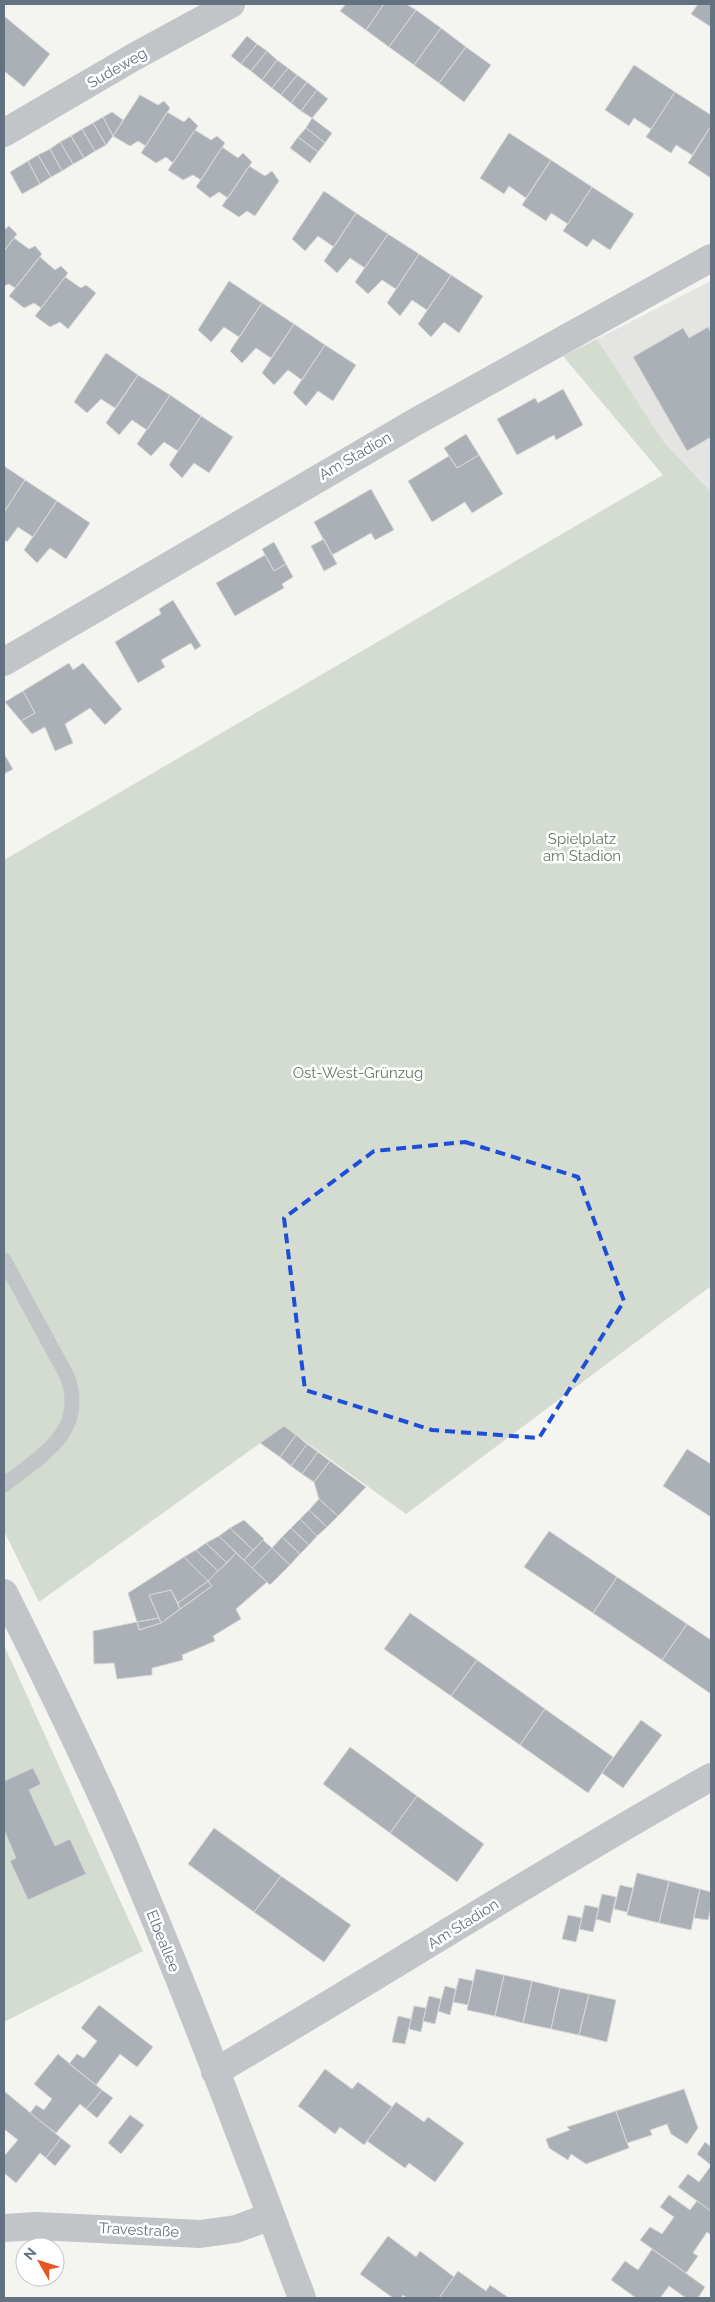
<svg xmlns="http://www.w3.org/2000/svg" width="715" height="2302" font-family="Raleway,sans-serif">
  <rect width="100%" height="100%" fill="#f4f4f0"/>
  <path fill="#e4e5e3" d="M 711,281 L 711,492 L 663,441 L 597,339 Z"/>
  <path fill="#d4dbd1" d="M 597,339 L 663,441 L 711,492 L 711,1286 L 406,1514 L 284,1426 L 39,1602 L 4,1531 L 4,860 L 663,475 L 563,356 Z
    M 4,1645 L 143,1951 L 4,2022 Z"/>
  <path fill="#aab0b6" stroke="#d5d5d3" d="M 346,4 L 384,4 L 366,30 L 340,11 Z
    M 384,4 L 406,4 L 416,10 L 389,47 L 366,30 Z
    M 698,4 L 711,4 L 711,27 L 691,14 Z
    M 416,10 L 441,28 L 414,65 L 389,47 Z
    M 4,16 L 50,54 L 24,87 L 4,71 Z
    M 441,28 L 466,47 L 439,83 L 414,65 Z
    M 247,36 L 257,44 L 241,64 L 231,56 Z
    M 257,44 L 267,51 L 251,71 L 241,64 Z
    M 466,47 L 491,65 L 464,102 L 439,83 Z
    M 267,51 L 277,60 L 262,80 L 251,71 Z
    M 277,60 L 288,68 L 272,88 L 262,80 Z
    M 634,65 L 675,92 L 651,129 L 634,118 L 629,126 L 605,110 Z
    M 288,68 L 297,75 L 281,95 L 272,88 Z
    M 297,75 L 307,82 L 291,103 L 281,95 Z
    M 307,82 L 317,90 L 301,111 L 291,103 Z
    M 317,90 L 328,99 L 312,118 L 301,111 Z
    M 675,92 L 711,115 L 711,126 L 692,155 L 676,145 L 671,153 L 646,137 Z
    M 140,95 L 158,105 L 164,101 L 170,108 L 146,146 L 138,141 L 130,146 L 113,136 Z
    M 112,112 L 123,120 L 113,136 L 103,117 Z
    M 167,112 L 184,122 L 189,117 L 198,126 L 173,163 L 166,157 L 156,163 L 141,153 Z
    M 103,117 L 113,136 L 106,145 L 93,123 Z
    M 312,118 L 332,133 L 325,143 L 306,128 Z
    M 93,123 L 106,145 L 95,151 L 82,129 Z
    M 711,126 L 711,178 L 688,163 Z
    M 306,128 L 325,143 L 318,152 L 298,137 Z
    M 82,129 L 95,151 L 84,158 L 71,136 Z
    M 195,130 L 211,140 L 217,136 L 225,143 L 201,180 L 193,175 L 183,180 L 168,170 Z
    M 509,133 L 551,160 L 526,198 L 509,186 L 504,194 L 480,178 Z
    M 71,136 L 84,158 L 73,164 L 60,142 Z
    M 298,137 L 318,152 L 310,163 L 290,148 Z
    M 60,142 L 73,164 L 62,171 L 50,149 Z
    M 222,147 L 238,158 L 243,153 L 252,162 L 228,198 L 219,192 L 210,198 L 196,187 Z
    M 50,149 L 62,171 L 51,177 L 38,155 Z
    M 38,155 L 51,177 L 40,184 L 28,161 Z
    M 551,160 L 592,187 L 568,224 L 551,213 L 546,221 L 522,205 Z
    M 28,161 L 40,184 L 22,194 L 10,172 Z
    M 249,166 L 265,176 L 272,171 L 279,181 L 255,216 L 247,211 L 239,217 L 222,206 Z
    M 592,187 L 634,214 L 610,250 L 593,239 L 587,247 L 563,231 Z
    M 324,191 L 356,213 L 334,247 L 318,236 L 305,251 L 292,239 Z
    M 356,213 L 388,234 L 365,268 L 350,258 L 337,273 L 324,261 Z
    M 9,226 L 17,234 L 4,251 L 4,230 Z
    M 388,234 L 419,254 L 396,289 L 382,280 L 368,294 L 355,282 Z
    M 14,238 L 29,249 L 35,246 L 42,254 L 15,288 L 9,284 L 4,286 L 4,251 Z
    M 419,254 L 451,275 L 427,310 L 412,300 L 400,316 L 387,303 Z
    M 40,257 L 55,270 L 61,266 L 68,273 L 41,308 L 34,303 L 24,308 L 9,296 Z
    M 451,275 L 483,296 L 459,333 L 444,322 L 431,337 L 418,324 Z
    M 65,277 L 81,288 L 86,285 L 96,293 L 68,329 L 60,322 L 50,327 L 35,316 Z
    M 229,281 L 262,303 L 239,337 L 224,327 L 211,342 L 198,330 Z
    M 262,303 L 294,324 L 271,358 L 256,348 L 242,363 L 230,351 Z
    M 294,324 L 325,345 L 302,380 L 288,370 L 274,385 L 262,373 Z
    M 708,327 L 711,333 L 711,437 L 687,451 L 633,357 L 683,328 L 689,338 Z
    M 325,345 L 356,365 L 333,401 L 318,391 L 306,406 L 293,393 Z
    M 106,353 L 138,375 L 115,408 L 101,399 L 87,413 L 74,402 Z
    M 138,375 L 170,395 L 147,430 L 132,420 L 119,435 L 106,423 Z
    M 563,389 L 583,425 L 556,440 L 554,435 L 517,455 L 497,419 L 535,398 L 538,403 Z
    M 170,395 L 201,416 L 178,451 L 164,442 L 151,456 L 137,444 Z
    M 201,416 L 233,437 L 209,473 L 194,463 L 182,478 L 169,465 Z
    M 466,434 L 479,455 L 457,468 L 444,448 Z
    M 479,455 L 503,494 L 472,513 L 465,502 L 432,522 L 408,481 L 449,456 L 457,468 Z
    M 4,466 L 25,480 L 4,512 Z
    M 25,480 L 57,501 L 33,537 L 18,527 L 7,542 L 4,539 L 4,512 Z
    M 371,489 L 394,530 L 375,540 L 371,533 L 332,555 L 314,522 Z
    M 57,501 L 90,523 L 66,559 L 50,548 L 37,563 L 24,550 Z
    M 324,539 L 337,564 L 324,571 L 311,546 Z
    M 274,542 L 286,564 L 274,571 L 262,549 Z
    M 265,555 L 274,571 L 286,564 L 293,577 L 282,584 L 284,588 L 235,616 L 216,583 Z
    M 173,600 L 201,646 L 195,650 L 191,643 L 161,660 L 165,667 L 138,683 L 115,642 L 161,614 L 159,609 Z
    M 69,663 L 73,670 L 83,663 L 122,709 L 105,725 L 90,708 L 65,724 L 73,743 L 55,751 L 45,727 L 32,734 L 21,721 L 35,713 L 23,691 Z
    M 23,691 L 35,713 L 21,721 L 5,702 Z
    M 4,754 L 13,769 L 4,774 Z
    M 284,1426 L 296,1435 L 280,1457 L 260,1443 Z
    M 296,1435 L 307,1444 L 291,1466 L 280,1457 Z
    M 307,1444 L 318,1452 L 302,1474 L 291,1466 Z
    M 687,1449 L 711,1464 L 711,1517 L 663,1486 Z
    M 318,1452 L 330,1461 L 314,1482 L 302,1474 Z
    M 330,1461 L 366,1487 L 338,1516 L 319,1499 L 314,1482 Z
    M 319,1499 L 338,1516 L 327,1527 L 309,1510 Z
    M 309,1510 L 327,1527 L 317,1536 L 300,1519 Z
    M 300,1519 L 317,1536 L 309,1545 L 291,1528 Z
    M 244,1520 L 264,1539 L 253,1550 L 230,1528 Z
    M 230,1528 L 253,1550 L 244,1560 L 219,1536 Z
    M 291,1528 L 309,1545 L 300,1554 L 282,1537 Z
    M 549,1531 L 617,1577 L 593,1613 L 524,1567 Z
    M 219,1536 L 236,1553 L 227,1563 L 206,1543 Z
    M 282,1537 L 300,1554 L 290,1565 L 272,1548 Z
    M 263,1540 L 272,1548 L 252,1568 L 244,1560 Z
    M 206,1543 L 227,1563 L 218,1571 L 196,1550 Z
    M 272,1548 L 290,1565 L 270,1585 L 252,1568 Z
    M 196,1550 L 218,1571 L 208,1581 L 184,1557 Z
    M 236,1553 L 267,1582 L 236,1609 L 241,1619 L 213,1636 L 215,1641 L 182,1655 L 183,1660 L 152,1668 L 152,1675 L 117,1679 L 114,1663 L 94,1664 L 93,1631 L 137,1622 L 139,1630 L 161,1623 L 212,1586 L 208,1581 Z
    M 184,1557 L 208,1581 L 178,1603 L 171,1590 L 149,1595 L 159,1618 L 137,1622 L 128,1593 Z
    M 617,1577 L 687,1624 L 662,1660 L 593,1613 Z
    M 208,1581 L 212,1586 L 180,1609 L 178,1603 Z
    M 171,1590 L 180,1609 L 161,1623 L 149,1595 Z
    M 410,1613 L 477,1660 L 451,1696 L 384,1649 Z
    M 159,1618 L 161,1623 L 139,1630 L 137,1622 Z
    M 687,1624 L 711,1640 L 711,1694 L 662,1660 Z
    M 477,1660 L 545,1709 L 520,1745 L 451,1696 Z
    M 545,1709 L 613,1757 L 588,1793 L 520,1745 Z
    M 641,1720 L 662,1735 L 623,1788 L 602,1773 Z
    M 350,1747 L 417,1796 L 390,1833 L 323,1784 Z
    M 33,1768 L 41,1784 L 29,1790 L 55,1846 L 70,1839 L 86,1874 L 28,1900 L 10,1861 L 16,1858 L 4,1830 L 4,1781 Z
    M 417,1796 L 484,1844 L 457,1882 L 390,1833 Z
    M 214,1828 L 281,1876 L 254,1912 L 188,1864 Z
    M 637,1873 L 669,1881 L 659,1923 L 627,1915 Z
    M 281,1876 L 351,1925 L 324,1962 L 254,1912 Z
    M 669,1881 L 700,1889 L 691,1930 L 659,1923 Z
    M 620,1885 L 633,1888 L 627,1912 L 614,1909 Z
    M 700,1889 L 711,1892 L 711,1907 L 708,1920 L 694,1918 Z
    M 602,1894 L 616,1897 L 610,1923 L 596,1919 Z
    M 585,1905 L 599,1908 L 593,1932 L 579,1929 Z
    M 568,1915 L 582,1918 L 576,1942 L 562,1939 Z
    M 476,1969 L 504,1975 L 495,2016 L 467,2010 Z
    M 504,1975 L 532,1981 L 523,2023 L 495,2016 Z
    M 459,1978 L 473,1981 L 468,2005 L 453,2002 Z
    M 532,1981 L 560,1988 L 551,2029 L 523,2023 Z
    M 445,1986 L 456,1989 L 450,2015 L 438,2011 Z
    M 560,1988 L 589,1994 L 579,2035 L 551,2029 Z
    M 589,1994 L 616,2000 L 607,2042 L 579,2035 Z
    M 429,1996 L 441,1999 L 435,2024 L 423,2021 Z
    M 99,2005 L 153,2047 L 137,2067 L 120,2054 L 96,2085 L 69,2064 L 77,2054 L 84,2058 L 97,2041 L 81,2028 Z
    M 414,2006 L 426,2008 L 421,2032 L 409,2029 Z
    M 398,2016 L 411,2019 L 405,2044 L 392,2042 Z
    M 58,2054 L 102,2090 L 86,2109 L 80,2104 L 56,2133 L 30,2113 L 36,2105 L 44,2110 L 52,2099 L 34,2084 Z
    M 325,2069 L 352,2089 L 358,2082 L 392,2107 L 364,2145 L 340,2127 L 335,2134 L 298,2106 Z
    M 684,2089 L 698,2128 L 687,2144 L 671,2134 L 667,2124 L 650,2130 L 652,2135 L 627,2143 L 616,2111 Z
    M 102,2090 L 113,2098 L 97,2118 L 86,2109 Z
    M 4,2091 L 61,2138 L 46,2158 L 40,2153 L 16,2183 L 4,2173 L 4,2156 L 18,2140 L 4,2129 Z
    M 396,2102 L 424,2122 L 428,2117 L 464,2143 L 435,2182 L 409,2163 L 405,2168 L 367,2141 Z
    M 616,2111 L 629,2148 L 586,2164 L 571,2154 L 568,2160 L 549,2148 L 546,2139 L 570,2130 L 567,2127 Z
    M 130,2115 L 144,2125 L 121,2154 L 108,2143 Z
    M 61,2138 L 71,2146 L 55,2166 L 46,2158 Z
    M 705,2142 L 711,2147 L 711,2165 L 697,2154 Z
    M 711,2166 L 711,2211 L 678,2187 L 688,2174 L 699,2182 Z
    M 669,2195 L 690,2210 L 697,2201 L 711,2211 L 711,2235 L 707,2232 L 693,2253 L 698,2256 L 686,2273 L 640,2240 L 650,2227 L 662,2234 L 674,2217 L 660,2207 Z
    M 388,2236 L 416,2257 L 420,2251 L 454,2277 L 439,2298 L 407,2298 L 403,2295 L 401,2298 L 393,2298 L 360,2274 Z
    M 652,2249 L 705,2287 L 698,2298 L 686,2298 L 669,2286 L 660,2298 L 636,2298 L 611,2280 L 625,2261 L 638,2270 Z
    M 458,2271 L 486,2291 L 490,2285 L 509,2298 L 439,2298 Z"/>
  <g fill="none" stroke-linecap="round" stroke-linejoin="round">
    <path stroke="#c1c5c8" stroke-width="15" d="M 4,1260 L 67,1376 C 88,1431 41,1456 4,1485"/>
    <path stroke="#c1c5c8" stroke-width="28" d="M 4,133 L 132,58 L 231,4
      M 4,662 L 417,421 L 711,258
      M 4,1593 C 45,1675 86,1758 123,1843 C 187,1992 245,2146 302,2298
      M 215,2072 C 381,1975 543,1871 711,1777
      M 4,2228 L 37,2226 L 200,2234 L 236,2229 L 271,2216"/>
  </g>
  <path fill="none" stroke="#1d4ed8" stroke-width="4" stroke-dasharray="10 6" stroke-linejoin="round" d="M 465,1142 L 578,1177 L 624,1301 L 539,1438 L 432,1430 L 305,1390 L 284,1218 L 374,1151 Z"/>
  <g text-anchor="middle" stroke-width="5" stroke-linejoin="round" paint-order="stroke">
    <g font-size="15" fill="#637281" stroke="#fff">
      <text transform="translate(117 68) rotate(-30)" y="5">Sudeweg</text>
      <text transform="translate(355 456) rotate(-30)" y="5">Am Stadion</text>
      <text transform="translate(463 1924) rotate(-32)" y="5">Am Stadion</text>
      <text transform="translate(163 1941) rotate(68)" y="5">Elbeallee</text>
      <text transform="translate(139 2230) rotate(3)" y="5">Travestraße</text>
    </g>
    <g font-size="15" fill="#657861" stroke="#fff">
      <text x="582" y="844">Spielplatz<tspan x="582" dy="17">am Stadion</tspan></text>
      <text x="358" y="1078">Ost-West-Grünzug</text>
    </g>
  </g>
  <rect width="715" height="2302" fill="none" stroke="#637281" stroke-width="10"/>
  <g transform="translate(40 2262) rotate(309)"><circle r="24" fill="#ffffff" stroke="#c1c7cd"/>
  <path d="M0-4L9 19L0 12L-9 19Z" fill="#e45720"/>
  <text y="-8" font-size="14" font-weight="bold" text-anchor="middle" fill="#637281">N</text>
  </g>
</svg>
